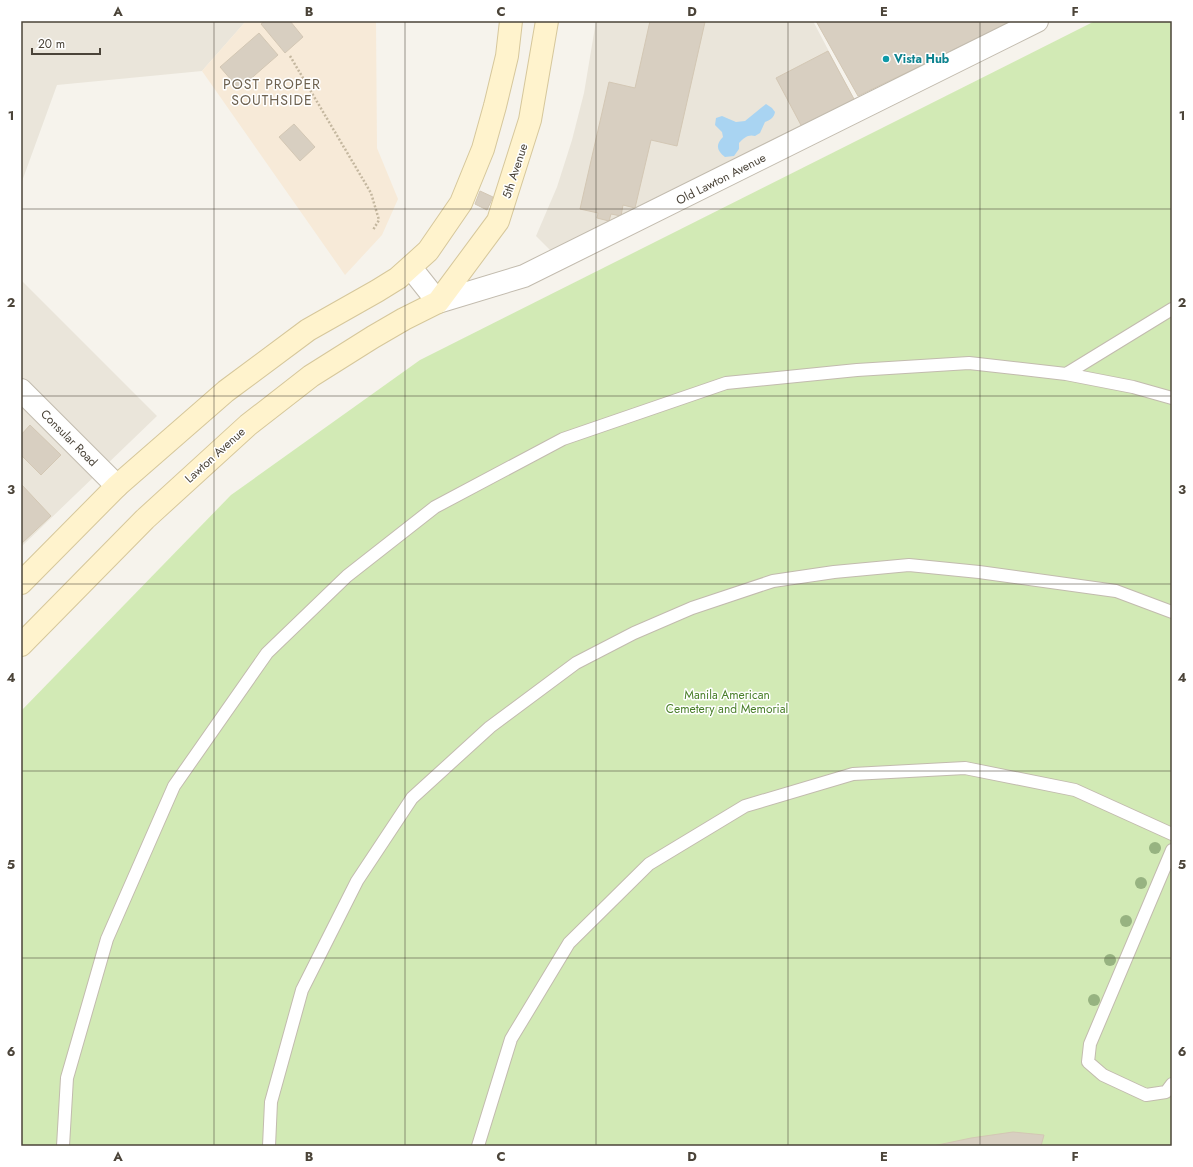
<svg xmlns="http://www.w3.org/2000/svg" width="1193" height="1167" font-family="Jost,sans-serif">
  <rect width="100%" height="100%" fill="#f6f3ec"/>
  <path fill="#eae5da" d="M 21,21 L 246,21 L 202,71 L 57,85 L 21,184 Z
    M 596,21 L 813,21 L 854,99 L 555,255 L 536,236 L 557,187 L 572,140 L 584,93 Z
    M 21,280 L 157,416 L 21,547 Z"/>
  <path fill="#f7ead8" d="M 246,21 L 376,21 L 377,148 L 398,199 L 382,235 L 345,275 L 202,71 Z"/>
  <path fill="#d2eab5" d="M 1095,21 L 1172,21 L 1172,1146 L 21,1146 L 21,711 L 231,495 L 420,360 Z"/>
  <path fill="#a9d4f2" d="M 766,104 L 772,108 L 775,112 C 774,118 770,120 765,122 L 760,133 L 755,136 C 748,134 744,138 739,143 L 739,149 L 734,156 L 725,157 C 717,151 715,145 723,137 L 722,132 L 715,125 L 716,118 L 722,116 L 736,122 L 745,121 Z"/>
  <path fill="#d8cfc1" stroke="#d3c7b4" d="M 265,21 L 290,21 L 303,37 L 285,53 L 261,24 Z
    M 650,21 L 705,22 L 677,146 L 651,140 L 635,208 L 623,205 L 621,216 L 611,214 L 609,221 L 597,218 L 598,213 L 580,209 L 609,82 L 635,88 Z
    M 816,21 L 1013,21 L 858,96 Z
    M 259,33 L 278,55 L 239,89 L 220,67 Z
    M 828,51 L 854,99 L 802,127 L 776,78 Z
    M 294,124 L 315,147 L 300,161 L 279,137 Z
    M 480,191 L 493,197 L 487,210 L 475,204 Z
    M 30,425 L 61,455 L 41,475 L 21,455 L 21,435 Z
    M 21,484 L 51,516 L 21,544 Z
    M 1013,1132 L 1044,1135 L 1041,1146 L 933,1146 L 971,1138 Z"/>
  <g fill="none" stroke-linecap="round" stroke-linejoin="round">
    <defs>
      <path id="lane" d="M 1066,374 L 1172,309
        M 1172,850 L 1090,1044 L 1088,1062 L 1103,1075 L 1146,1095 L 1166,1092 L 1172,1084
        M 63,1146 L 67,1078 L 107,939 L 174,786 L 267,653 L 347,576 L 435,507 L 563,439 L 726,383 L 857,370 L 969,363 L 1066,374 L 1133,387 L 1172,398
        M 269,1146 L 271,1102 L 302,990 L 357,881 L 412,798 L 490,727 L 576,663 L 634,633 L 692,608 L 773,581 L 834,572 L 909,565 L 979,572 L 1116,591 L 1172,612
        M 478,1146 L 511,1039 L 569,943 L 649,864 L 745,806 L 853,774 L 965,768 L 1075,790 L 1172,834"/>
      <path id="street" d="M 411,268 L 438,302 L 524,276 L 1037,21
        M 21,390 L 117,486"/>
      <path id="secondary" d="M 21,583 L 117,486 L 226,391 L 308,330 L 377,291 L 398,278 L 428,251 L 461,203 L 483,149 L 495,106 L 507,56 L 511,21
        M 21,645 L 145,519 L 248,425 L 311,376 L 373,337 L 404,319 L 438,302 L 498,221 L 530,120 L 547,21"/>
    </defs>
    <use href="#lane" stroke="#c2bbae" stroke-width="14"/>
    <use href="#street" stroke="#c2bbae" stroke-width="24"/>
    <use href="#secondary" stroke="#d6c79b" stroke-width="24"/>
    <path stroke="#c4b79f" stroke-width="2.5" stroke-dasharray="2 2" stroke-linecap="butt" d="M 290,56 L 371,193 L 379,220 L 373,230"/>
    <use href="#lane" stroke="#fff" stroke-width="12"/>
    <use href="#street" stroke="#fff" stroke-width="22"/>
    <use href="#secondary" stroke="#fff3cd" stroke-width="22"/>
  </g>
  <g fill="#97b381">
    <circle cx="1155" cy="848" r="6"/>
    <circle cx="1141" cy="883" r="6"/>
    <circle cx="1126" cy="921" r="6"/>
    <circle cx="1110" cy="960" r="6"/>
    <circle cx="1094" cy="1000" r="6"/>
  </g>
  <path fill="none" stroke="#4b4439" stroke-width="1" stroke-opacity="0.55" d="M 214,21 L 214,1146M 405,21 L 405,1146M 596,21 L 596,1146M 788,21 L 788,1146M 980,21 L 980,1146M 21,209 L 1172,209M 21,396 L 1172,396M 21,584 L 1172,584M 21,771 L 1172,771M 21,958 L 1172,958"/>
  <circle fill="#0f9aa8" stroke="#fff" stroke-width="1.5" cx="886" cy="59" r="4"/>
  <g text-anchor="middle" stroke-width="3" stroke-linejoin="round" paint-order="stroke">
    <g font-size="12" font-weight="bold" fill="#0d838f" stroke="#fff" text-anchor="start">
      <text x="894" y="63">Vista Hub</text>
    </g>
    <g font-size="12" fill="#4b4439" stroke="#fff">
      <text transform="translate(515 171) rotate(-72)" y="4">5th Avenue</text>
      <text transform="translate(721 179) rotate(-27)" y="4">Old Lawton Avenue</text>
      <text transform="translate(69 438) rotate(45)" y="4">Consular Road</text>
      <text transform="translate(215 455) rotate(-42)" y="4">Lawton Avenue</text>
    </g>
    <g font-size="12" fill="#4a7f2a" stroke="#fff">
      <text x="727" y="699">Manila American<tspan x="727" dy="14">Cemetery and Memorial</tspan></text>
    </g>
    <g font-size="14" letter-spacing="1" fill="#6e6250" stroke="#fff">
      <text x="272" y="89">POST PROPER<tspan x="272" dy="16">SOUTHSIDE</tspan></text>
    </g>
  </g>
  <rect width="1193" height="1167" fill="none" stroke="#ffffff" stroke-width="44"/>
  <path d="M32 48v6h68v-6" fill="none" stroke="#4b4439" stroke-width="2"/>
  <text x="38" y="48" font-size="12" fill="#4b4439" stroke="#ffffff" stroke-width="3" paint-order="stroke">20 m</text>
  <rect x="22" y="22" width="1149" height="1123" fill="none" stroke="#4b4439" stroke-width="1.5"/>
  <g font-size="13" text-anchor="middle" font-weight="bold" fill="#4b4439">
    <text x="118" y="16">A</text>
    <text x="309" y="16">B</text>
    <text x="501" y="16">C</text>
    <text x="692" y="16">D</text>
    <text x="884" y="16">E</text>
    <text x="1075" y="16">F</text>
    <text x="11" y="120">1</text>
    <text x="1182" y="120">1</text>
    <text x="11" y="307">2</text>
    <text x="1182" y="307">2</text>
    <text x="11" y="494">3</text>
    <text x="1182" y="494">3</text>
    <text x="11" y="682">4</text>
    <text x="1182" y="682">4</text>
    <text x="11" y="869">5</text>
    <text x="1182" y="869">5</text>
    <text x="11" y="1056">6</text>
    <text x="1182" y="1056">6</text>
    <text x="118" y="1161">A</text>
    <text x="309" y="1161">B</text>
    <text x="501" y="1161">C</text>
    <text x="692" y="1161">D</text>
    <text x="884" y="1161">E</text>
    <text x="1075" y="1161">F</text>
  </g>
</svg>
